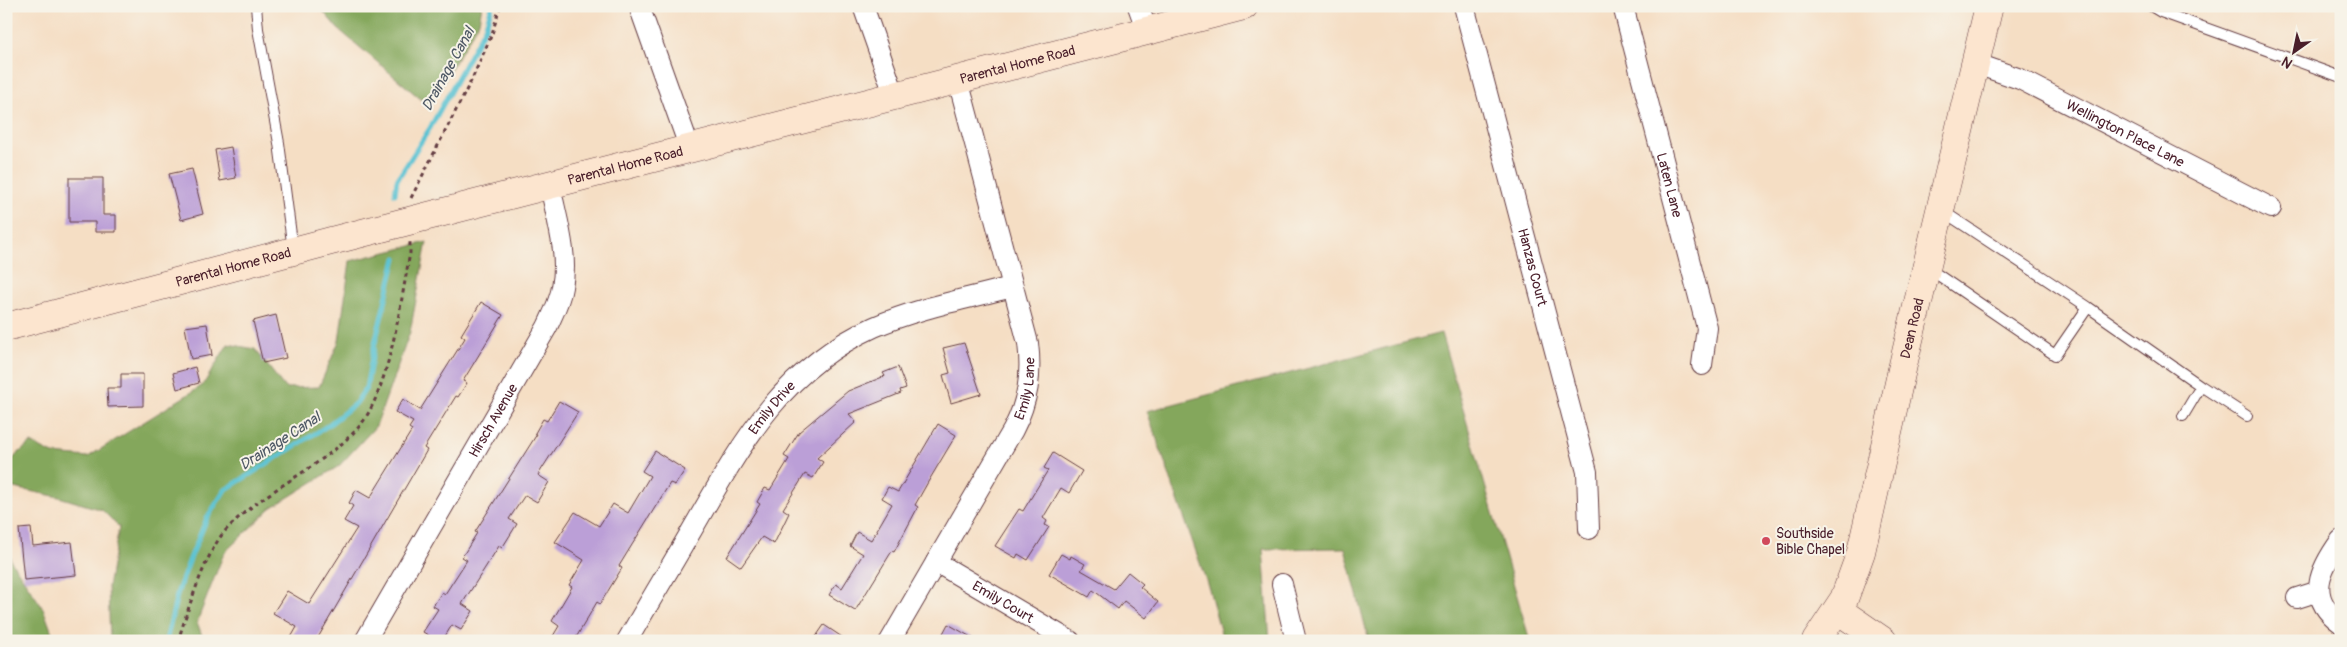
<svg xmlns="http://www.w3.org/2000/svg" width="2347" height="647" font-family="Pangolin,sans-serif">
  <rect width="100%" height="100%" fill="#f7f3e8"/>
  <filter id="ink" filterUnits="userSpaceOnUse"><feTurbulence type="fractalNoise" baseFrequency=".02" numOctaves="2"/><feDisplacementMap in="SourceGraphic" scale="10" xChannelSelector="R" yChannelSelector="G"/><feConvolveMatrix kernelMatrix="1 2 1 2 8 2 1 2 1" color-interpolation-filters="sRGB"/></filter>
  <filter id="wash" filterUnits="userSpaceOnUse"><feTurbulence type="fractalNoise" baseFrequency=".0096" numOctaves="4" result="noise"/><feDisplacementMap in="SourceGraphic" scale="20" xChannelSelector="R" yChannelSelector="G"/><feGaussianBlur stdDeviation="1.12" result="paint"/><feColorMatrix in="noise" values="0 0 0 0 0 0 0 0 0 0 0 0 0 0 0 0 0 1.4 0 .05"/><feComposite in="paint" operator="in"/></filter>
  <g filter="url(#wash)">
    <rect width="100%" height="100%" fill="#f5dec4"/>
    <path fill="#84a75c" stroke="#676344" d="M 319,6 L 482,6 L 479,22 L 429,106 L 337,28 Z
      M 427,242 L 410,332 L 376,426 L 339,466 L 271,508 L 224,553 L 197,622 L 204,641 L 110,641 L 108,587 L 119,527 L 102,510 L 59,497 L 9,487 C 0,465 16,455 31,443 L 53,454 L 88,457 L 203,385 L 228,344 L 255,349 L 285,388 L 319,387 L 339,341 L 350,261 Z
      M 1441,333 L 1530,641 L 1369,641 L 1345,548 L 1263,549 L 1270,641 L 1223,641 L 1209,589 L 1147,411 Z
      M 6,543 L 11,561 L 43,608 L 55,641 L 6,641 Z"/>
    <g fill="none" stroke-linecap="round" stroke-linejoin="round">
      <path stroke="#56c1d2" stroke-width="5" d="M 395,194 L 397,180 L 430,128 L 485,28 L 492,6
        M 166,641 L 178,591 L 190,559 L 207,518 L 225,490 L 327,426 L 356,403 L 366,388 L 374,347 L 396,258"/>
    </g>
    <g id="blocks">
      <path fill="#bb9fd7" d="M 231,147 L 236,178 L 220,181 L 215,150 Z
        M 192,169 L 203,214 L 181,220 L 169,174 Z
        M 69,178 L 103,178 L 103,215 L 116,215 L 116,232 L 95,232 L 95,222 L 69,222 Z
        M 481,302 L 503,315 L 463,381 L 467,383 L 458,397 L 456,396 L 424,448 L 427,450 L 316,641 L 289,641 L 297,627 L 273,613 L 287,591 L 309,604 L 357,528 L 344,521 L 353,506 L 349,503 L 356,490 L 370,498 L 412,430 L 409,428 L 413,422 L 395,412 L 403,399 L 420,410 L 465,338 L 461,335 Z
        M 276,315 L 286,358 L 263,363 L 253,321 Z
        M 207,324 L 212,355 L 191,359 L 185,327 Z
        M 964,343 L 981,394 L 951,403 L 943,375 L 950,373 L 943,348 Z
        M 195,367 L 199,383 L 177,389 L 173,373 Z
        M 898,367 L 906,388 L 900,390 L 901,393 L 849,414 L 856,422 L 817,458 L 823,462 L 813,478 L 805,474 L 783,509 L 789,513 L 774,544 L 762,537 L 741,567 L 727,557 L 760,504 L 757,502 L 765,488 L 770,490 L 789,459 L 784,456 L 799,432 L 848,391 L 885,376 L 883,373 Z
        M 121,374 L 143,374 L 143,406 L 108,407 L 107,388 L 121,388 Z
        M 559,401 L 578,412 L 538,475 L 549,482 L 537,502 L 525,495 L 509,519 L 517,524 L 502,548 L 499,546 L 462,604 L 473,611 L 461,630 L 452,625 L 442,641 L 438,641 L 423,632 L 438,609 L 433,606 L 442,592 L 445,594 L 467,560 L 462,557 L 477,533 L 475,532 L 537,434 L 535,433 L 543,419 L 547,421 Z
        M 938,424 L 956,435 L 928,482 L 915,505 L 918,507 L 894,552 L 892,551 L 855,611 L 829,595 L 836,584 L 842,588 L 863,554 L 850,546 L 857,532 L 871,540 L 892,504 L 882,498 L 888,487 L 898,492 Z
        M 655,451 L 685,470 L 675,485 L 670,483 L 619,566 L 622,568 L 600,604 L 597,602 L 574,641 L 550,641 L 559,626 L 552,621 L 572,587 L 569,585 L 584,560 L 555,542 L 575,512 L 599,526 L 613,504 L 628,513 L 650,476 L 642,471 Z
        M 1053,453 L 1082,471 L 1069,493 L 1061,488 L 1043,518 L 1047,521 L 1045,525 L 1049,527 L 1028,560 L 1018,554 L 1016,558 L 995,546 L 1019,509 L 1023,511 L 1048,470 L 1044,468 Z
        M 31,528 L 33,546 L 72,542 L 76,575 L 24,580 L 19,529 Z
        M 1061,554 L 1070,559 L 1071,556 L 1085,564 L 1081,570 L 1114,589 L 1128,572 L 1143,584 L 1140,587 L 1158,602 L 1146,618 L 1124,601 L 1118,609 L 1093,590 L 1089,597 L 1049,574 Z
        M 948,624 L 978,641 L 939,641 Z
        M 824,625 L 848,641 L 813,641 Z"/>
    </g>
  </g>
  <g filter="url(#ink)">
    <use href="#blocks" fill-opacity="0" stroke="#643c42" stroke-width="1"/>
    <g fill="none" stroke-linecap="round" stroke-linejoin="round">
      <defs>
        <path id="lane" d="M 256,6 L 258,29 L 279,143 L 293,250
          M 2151,6 L 2161,12 L 2341,77
          M 1941,210 L 2088,307
          M 1928,268 L 2055,355 L 2088,307 L 2201,386 L 2183,416
          M 2201,386 L 2247,416"/>
        <g id="street">
          <path d="M 639,6 L 690,149"/>
          <path d="M 863,6 L 895,97"/>
          <path d="M 1138,6 L 1147,31"/>
          <path id="s1" d="M 1464,6 L 1587,472 L 1589,529"/>
          <path id="s2" d="M 1623,6 L 1707,328 L 1702,365"/>
          <path id="s3" d="M 1977,64 L 2020,79 L 2271,208"/>
          <path d="M 2341,540 C 2320,569 2305,597 2341,623"/>
          <path id="s4" d="M 936,562 L 1070,641"/>
          <path d="M 1282,584 L 1296,641"/>
          <path d="M 2297,598 L 2319,591"/>
          <path id="s5" d="M 365,641 L 547,327 C 553,314 560,301 562,287 C 569,255 556,217 550,185"/>
          <path id="s6" d="M 627,641 C 651,599 676,558 700,516 C 746,436 786,367 874,327 C 917,308 966,299 1012,287"/>
          <path id="s7" d="M 890,641 L 1013,430 C 1028,401 1032,375 1028,343 L 958,80"/>
        </g>
        <g id="secondary">
          <path id="s8" d="M 6,327 L 331,241 L 1244,6"/>
          <path d="M 1838,610 L 1883,641"/>
          <path id="s9" d="M 1816,641 L 1844,599 L 1861,552 L 1903,365 L 1989,6"/>
        </g>
      </defs>
      <use href="#lane" stroke="#643c42" stroke-width="12"/>
      <use href="#street" stroke="#643c42" stroke-width="22"/>
      <use href="#secondary" stroke="#643c42" stroke-width="29"/>
      <path stroke="#643c42" stroke-width="3" stroke-dasharray="4 4" stroke-linecap="butt" d="M 411,198 L 472,79 L 492,34 L 500,6
        M 178,641 C 187,612 206,551 226,530 C 264,489 319,470 357,429 C 389,395 401,300 410,253 L 410,242"/>
      <use href="#lane" stroke="#fff" stroke-width="10"/>
      <use href="#street" stroke="#fff" stroke-width="20"/>
      <use href="#secondary" stroke="#fce5cf" stroke-width="28"/>
    </g>
  </g>
  <circle fill="#d1495b" stroke="#f7f3e8" stroke-width="2" cx="1766" cy="541" r="5"/>
  <g text-anchor="middle" stroke-width="4" stroke-linejoin="round" paint-order="stroke">
    <g font-size="14" fill="#4a1f2b" stroke="#f7f3e8">
      <text dy="5" stroke="none"><textPath href="#s8" startOffset="1045">Parental Home Road</textPath></text>
      <text dy="5" stroke="none"><textPath href="#s3" startOffset="164">Wellington Place Lane</textPath></text>
      <text dy="5" stroke="none"><textPath href="#s8" startOffset="640">Parental Home Road</textPath></text>
      <text dy="5" stroke="none"><textPath href="#s2" startOffset="185">Laten Lane</textPath></text>
      <text dy="5" stroke="none"><textPath href="#s8" startOffset="235">Parental Home Road</textPath></text>
      <text dy="5" stroke="none"><textPath href="#s1" startOffset="270">Hanzas Court</textPath></text>
      <text dy="5" stroke="none"><textPath href="#s9" startOffset="330">Dean Road</textPath></text>
      <text dy="5" stroke="none"><textPath href="#s7" startOffset="288">Emily Lane</textPath></text>
      <text dy="5" stroke="none"><textPath href="#s6" startOffset="275">Emily Drive</textPath></text>
      <text dy="5" stroke="none"><textPath href="#s5" startOffset="255">Hirsch Avenue</textPath></text>
      <text dy="5" stroke="none"><textPath href="#s4" startOffset="78">Emily Court</textPath></text>
    </g>
    <g font-size="14" fill="#4a1f2b" stroke="#f7f3e8" text-anchor="start">
      <text x="1776" y="538">Southside<tspan x="1776" dy="16">Bible Chapel</tspan></text>
    </g>
    <g font-size="15" font-style="italic" fill="#4e5865" stroke="#f7f3e8">
      <text transform="translate(448 69) rotate(-61)" y="5">Drainage Canal</text>
      <text transform="translate(280 441) rotate(-33)" y="5">Drainage Canal</text>
    </g>
  </g>
  <rect width="2347" height="647" fill="none" stroke="#f7f3e8" stroke-width="25"/>
  <g transform="translate(2294 52) rotate(213)" stroke="#f7f3e8" stroke-width="4" paint-order="stroke">
  <path d="M0-4L9 19L0 12L-9 19Z" fill="#4a1f2b"/>
  <text y="-8" font-size="14" font-weight="bold" text-anchor="middle" fill="#4a1f2b">N</text>
  </g>
</svg>
